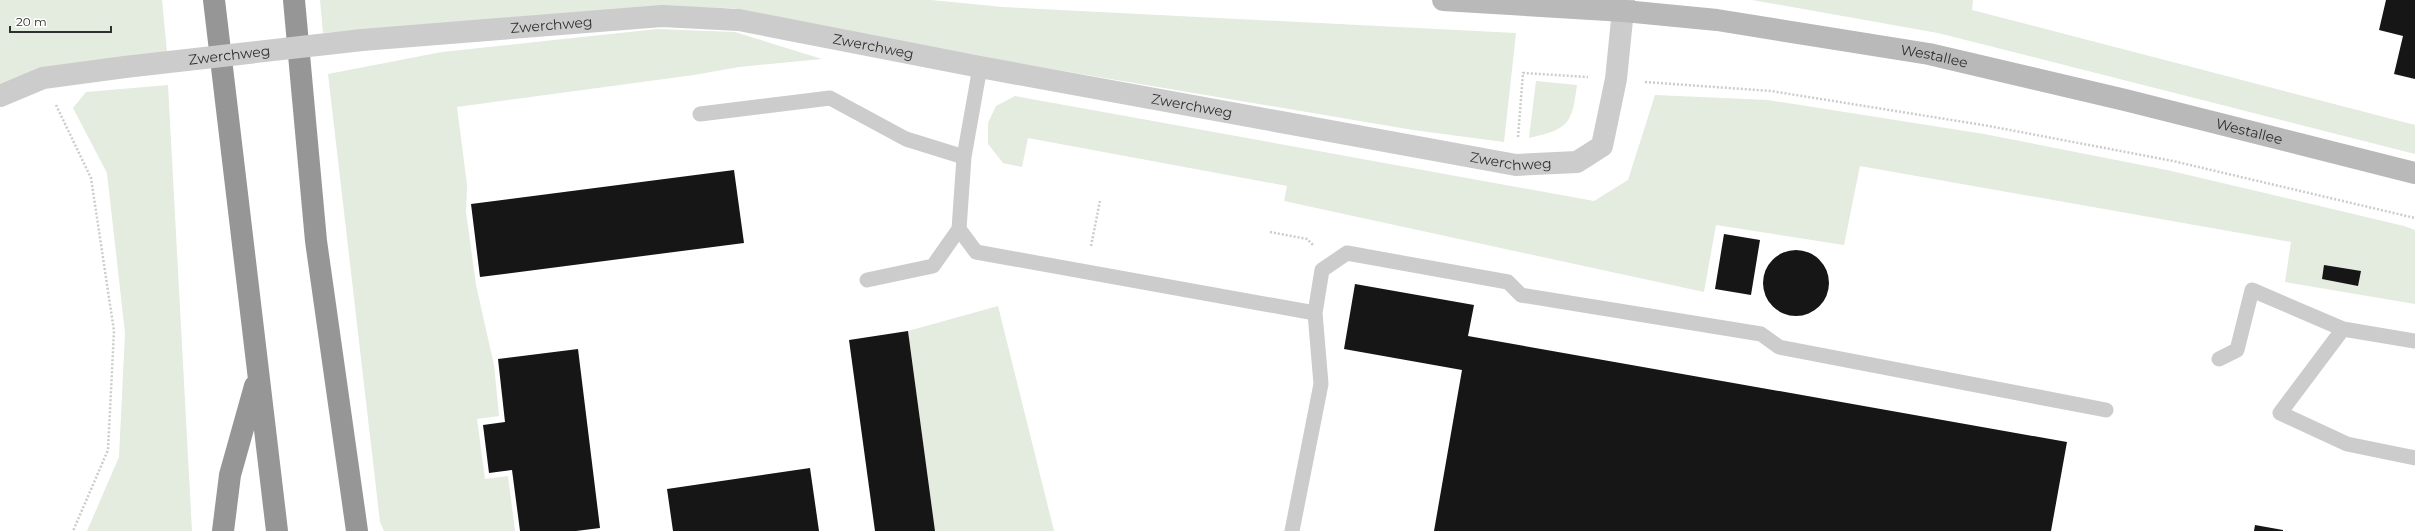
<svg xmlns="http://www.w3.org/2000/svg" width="2415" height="531" font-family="Montserrat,sans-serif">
  <rect width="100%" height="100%" fill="#fff"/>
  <path fill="#e4ebdf" d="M 0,0 L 162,0 L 168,63 L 0,96 Z
    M 320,0 L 931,0 L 1003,7 L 1516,33 L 1504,142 L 1413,130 L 981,57 L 733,8 L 658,7 L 323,33 Z
    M 1752,0 L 1973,0 L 1972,10 L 2415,125 L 2415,154 L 1938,33 Z
    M 657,29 L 735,32 L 822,59 L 739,67 L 694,75 L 457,107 L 467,185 L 466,212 L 476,285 L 494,365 L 499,416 L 477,419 L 485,479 L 508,476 L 515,531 L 384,531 L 380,522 L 328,74 L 442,52 Z
    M 1536,81 L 1577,85 C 1572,124 1569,129 1529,138 Z
    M 168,85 L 192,531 L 87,531 L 119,457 L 125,333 L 107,173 L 73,108 L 86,92 Z
    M 1655,95 L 1768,100 L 1984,134 L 2167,170 L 2404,226 L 2415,230 L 2415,304 L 2285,282 L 2291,242 L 1860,166 L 1844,245 L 1716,225 L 1704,292 L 1284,201 L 1287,186 L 1028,138 L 1022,167 L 1003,163 L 988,144 L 988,123 L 996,106 L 1015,96 L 1594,201 L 1628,180 Z
    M 998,306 L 1054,531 L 935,531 L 908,331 Z"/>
  <path fill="#161616" d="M 2386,0 L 2415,0 L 2415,79 L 2394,74 L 2403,36 L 2379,30 Z
    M 734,170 L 744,243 L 480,277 L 471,204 Z
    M 1724,234 L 1760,240 L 1751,295 L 1715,289 Z
    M1763 283a33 33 0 1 1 66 0a33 33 0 1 1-66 0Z
    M 2324,265 L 2361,271 L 2358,286 L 2322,279 Z
    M 1355,284 L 1474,305 L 1468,336 L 2067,442 L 2051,531 L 1434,531 L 1462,370 L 1344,349 Z
    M 908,331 L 935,531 L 875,531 L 849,340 Z
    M 578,349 L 600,528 L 576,531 L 520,531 L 512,470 L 489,473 L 483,425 L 505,422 L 498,359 Z
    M 810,468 L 819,531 L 673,531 L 667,489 Z
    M 2255,525 L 2283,530 L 2283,531 L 2254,531 Z"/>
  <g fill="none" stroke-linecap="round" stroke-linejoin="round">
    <path stroke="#ccc" stroke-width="2.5" stroke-dasharray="2 2" stroke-linecap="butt" d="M 1645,82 L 1771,91 L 1989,126 L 2173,161 L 2415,218
      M 56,105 L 91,178 L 114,331 L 108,450 L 73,531
      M 1518,137 L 1523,73 L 1588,77
      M 1270,232 L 1307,239 L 1313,245
      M 1091,246 L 1100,201"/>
    <path stroke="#ccc" stroke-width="15" d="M 700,114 L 830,98 L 906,139 L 964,157
      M 959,229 L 976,252 L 1315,313
      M 867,280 L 933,266 L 959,229 L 964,157 L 980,67
      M 2415,341 L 2343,329 L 2280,413 L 2347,444 L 2415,458
      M 2219,359 L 2237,350 L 2252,290 L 2343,329
      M 1292,531 L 1321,384 L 1315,313 L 1322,270 L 1347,253 L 1508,282 L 1521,295 L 1761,334 L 1779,347 L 2106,410"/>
    <g stroke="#ccc" stroke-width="22">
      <path id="s1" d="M 362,40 L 662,16 L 739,20 L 980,67 L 1516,165 L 1577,162 L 1602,146 L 1616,79 L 1624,0"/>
      <path d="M 0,96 L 43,78 L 125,67"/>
    </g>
    <path stroke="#b9b9b9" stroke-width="22" id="s2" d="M 1443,0 L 1624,11 L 1717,20 L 1929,54 L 2125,100 L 2415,173"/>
    <path stroke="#969696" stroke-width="22" d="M 214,0 L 277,531
      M 294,0 L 316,241 L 357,531
      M 223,531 L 230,475 L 255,386"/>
    <path stroke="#ccc" stroke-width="22" id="s3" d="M 125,67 L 362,40"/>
  </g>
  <g text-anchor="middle" stroke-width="4" stroke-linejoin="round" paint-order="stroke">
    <g font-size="14" fill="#2f2f2f" stroke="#fff">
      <text dy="5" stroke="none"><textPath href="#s1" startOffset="190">Zwerchweg</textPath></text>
      <text dy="5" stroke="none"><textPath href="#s1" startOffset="515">Zwerchweg</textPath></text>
      <text dy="5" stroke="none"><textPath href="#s3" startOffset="105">Zwerchweg</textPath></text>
      <text dy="5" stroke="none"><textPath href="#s2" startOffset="495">Westallee</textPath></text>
      <text dy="5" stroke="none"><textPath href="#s1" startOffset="839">Zwerchweg</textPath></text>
      <text dy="5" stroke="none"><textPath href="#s2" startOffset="819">Westallee</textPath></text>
      <text dy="5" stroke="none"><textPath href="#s1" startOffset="1163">Zwerchweg</textPath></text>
    </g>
  </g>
  <path d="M10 26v6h101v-6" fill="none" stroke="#2f2f2f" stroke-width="2"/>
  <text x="16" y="26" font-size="12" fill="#2f2f2f" stroke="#ffffff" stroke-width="3" paint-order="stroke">20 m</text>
</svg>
